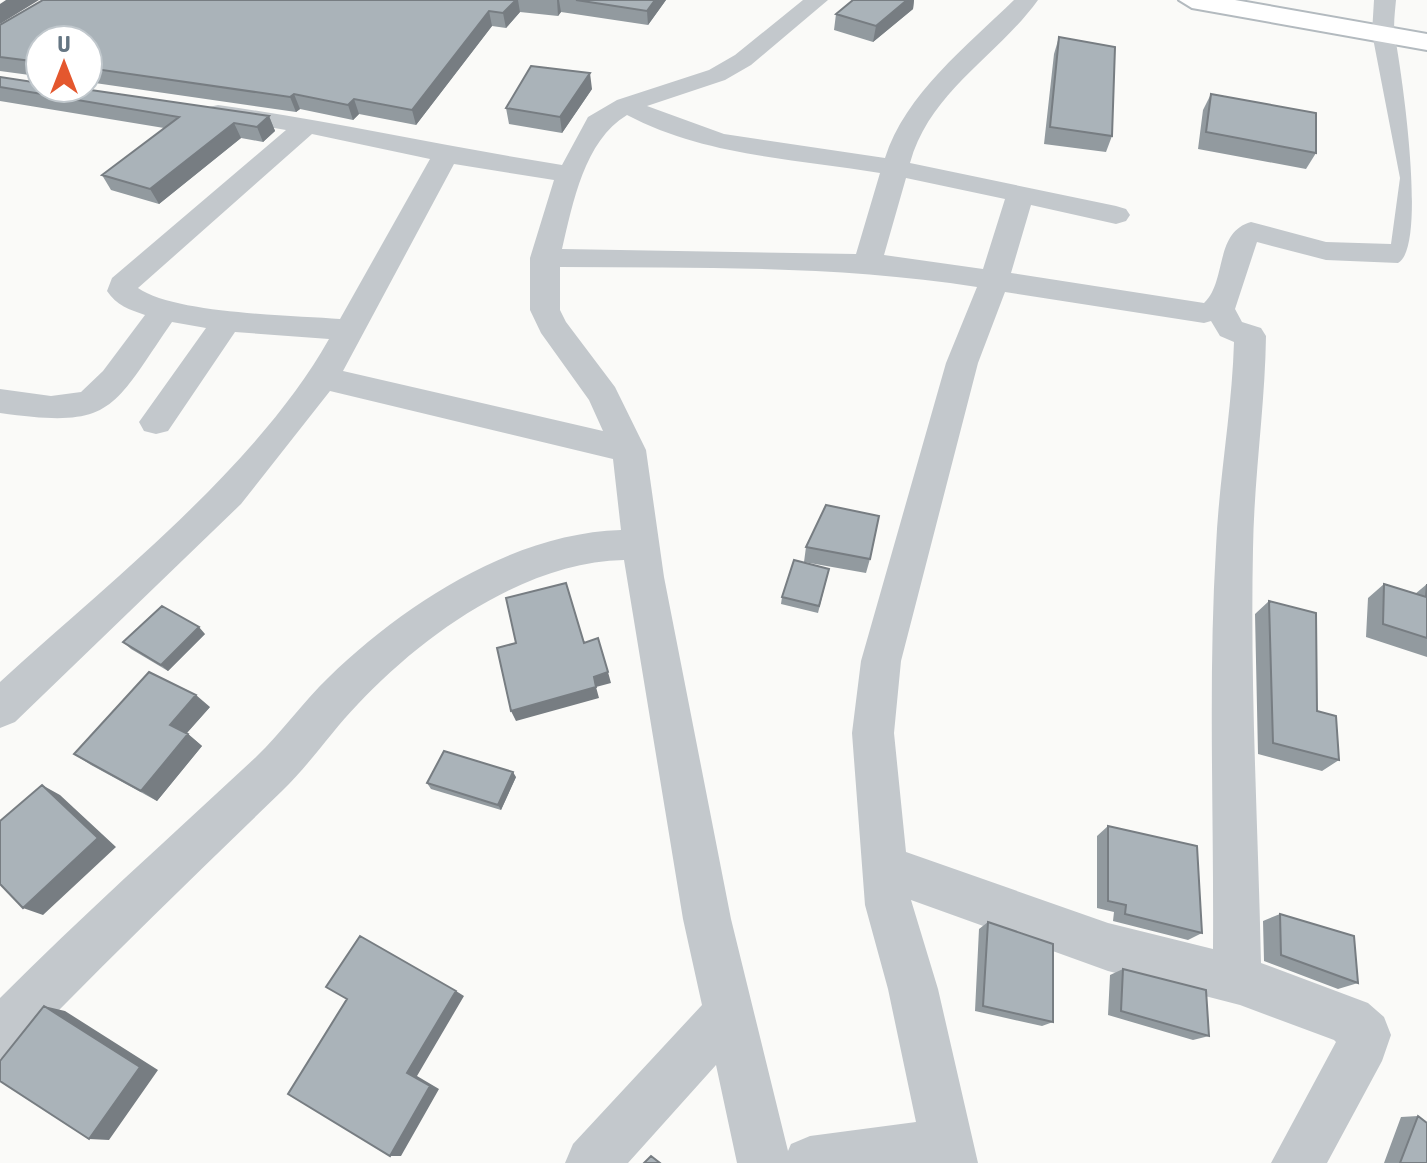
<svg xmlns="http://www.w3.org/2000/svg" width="1427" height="1163" font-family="'Asap Condensed',sans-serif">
  <rect width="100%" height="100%" fill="#fafaf8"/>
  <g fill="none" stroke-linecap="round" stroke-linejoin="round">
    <defs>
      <path id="secondary" d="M 1179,0 L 1235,0 L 1427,34 L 1427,50 L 1192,8 Z"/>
    </defs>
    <use href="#secondary" stroke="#b3babf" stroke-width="4"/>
    <path fill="#c3c8cc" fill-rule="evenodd" d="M 803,0 L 828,0 L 751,65 L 725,80 L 647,106 L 724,134 L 885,158 C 905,94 968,45 1014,0 L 1038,0 C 997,57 930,91 910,163 L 1116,206 L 1126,209 L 1130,215 L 1126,221 L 1116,224 L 1031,205 L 1011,273 L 1204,303 C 1227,282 1214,232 1251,222 L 1326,242 L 1391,244 L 1400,178 L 1372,33 L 1374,0 L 1396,0 C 1395,12 1393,25 1395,37 C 1403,80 1427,248 1398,263 L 1326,260 L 1257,242 L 1235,309 L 1242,322 L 1261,328 L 1266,336 C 1265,407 1254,477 1253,549 C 1250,686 1258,825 1261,963 L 1368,1003 L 1384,1017 L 1391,1035 L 1382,1061 L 1327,1163 L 1271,1163 L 1336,1042 L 1334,1040 L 1240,1005 L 1108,971 L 911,900 L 938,989 L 978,1163 L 737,1163 L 716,1065 L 628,1163 L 565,1163 L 573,1144 L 702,1005 L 683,919 L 624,560 C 525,562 424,634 358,704 C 331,732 310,764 282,791 C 193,877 104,963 18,1052 L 0,1059 L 0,998 C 83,915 170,837 256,757 C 282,732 303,702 329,677 C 404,604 514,533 621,530 L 613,459 L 330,391 L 241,504 L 15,722 L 0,728 L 0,682 C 108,583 257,467 329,339 L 235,332 L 168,431 L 156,434 L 144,431 L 139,422 L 206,328 L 172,322 C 111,410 114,429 0,413 L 0,389 L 51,396 L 81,392 L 103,371 L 145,315 C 130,310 116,305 107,291 L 112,278 L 286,130 L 209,117 L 206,112 L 209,107 L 218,105 C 333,121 447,147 562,165 L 588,117 L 617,100 L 709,70 L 735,55 ZM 627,115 C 705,156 795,159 880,173 L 856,254 L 562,249 C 573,203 584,141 627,115 ZM 312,134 L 430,159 L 340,319 C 292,315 175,314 138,288 ZM 454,164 L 554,180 L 530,258 L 530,310 L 541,333 L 589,400 L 603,431 L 343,371 ZM 906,178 L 1005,199 L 983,269 L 884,255 ZM 560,267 C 699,268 838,265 977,287 L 946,363 L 861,661 L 852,733 L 865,905 L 888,989 L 916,1122 L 810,1136 L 791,1144 L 788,1151 L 731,919 L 664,577 L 646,450 L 615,387 L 566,322 L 560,310 ZM 1005,292 L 1204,323 L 1211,321 L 1220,336 L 1234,342 C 1232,411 1219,478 1216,547 C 1208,680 1214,815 1213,949 L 1108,923 L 906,852 L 894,733 L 901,661 L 978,363 Z"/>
    <use href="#secondary" fill="#fff" fill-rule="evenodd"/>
  </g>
  <path fill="#929a9f" d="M 43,0 L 666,0 L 648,25 L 561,12 L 558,16 L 520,12 L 506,28 L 492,26 L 416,125 L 359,114 L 353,120 L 300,109 L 296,112 L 88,82 L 88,40 L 40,40 L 40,80 L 37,76 L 0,71 L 0,25 Z
    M 853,0 L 914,0 L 913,9 L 873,42 L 834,30 L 836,14 Z
    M 1059,37 L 1112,136 L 1106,152 L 1044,144 L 1054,54 Z
    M 0,77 L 269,116 L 275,131 L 263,142 L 241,138 L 159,204 L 111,190 L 102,175 L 164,128 L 0,101 Z
    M 592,89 L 562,133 L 509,124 L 506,108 Z
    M 1211,94 L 1316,153 L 1306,169 L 1198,149 L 1203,110 Z
    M 806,547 L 870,559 L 866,573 L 804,562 Z
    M 829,569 L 818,613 L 781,604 L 782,597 Z
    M 1384,584 L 1415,594 L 1427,584 L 1427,657 L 1366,637 L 1368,598 Z
    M 1269,601 L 1339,760 L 1322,771 L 1258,754 L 1255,614 Z
    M 205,634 L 168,671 L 131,649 L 123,642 Z
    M 210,707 L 187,733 L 202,746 L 157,801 L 91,765 L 74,754 Z
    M 516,777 L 501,810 L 431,789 L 427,783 Z
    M 1108,826 L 1202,933 L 1188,940 L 1113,921 L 1114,912 L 1097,908 L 1097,836 Z
    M 1280,914 L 1358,983 L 1338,989 L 1264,961 L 1263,921 Z
    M 988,922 L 1053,1022 L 1042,1026 L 975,1011 L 979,929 Z
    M 1123,969 L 1209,1036 L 1193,1040 L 1108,1015 L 1110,975 Z
    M 1418,1116 L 1427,1163 L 1384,1163 L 1401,1117 Z"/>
  <path fill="#777d82" d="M 6,0 L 39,0 L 0,24 L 0,4 Z
    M 516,0 L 518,0 L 520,12 L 506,28 L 503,13 Z
    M 557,0 L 559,0 L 561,12 L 558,16 Z
    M 655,0 L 666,0 L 648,25 L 647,11 Z
    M 907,0 L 914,0 L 913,9 L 873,42 L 876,26 Z
    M 489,11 L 492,26 L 416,125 L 412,110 Z
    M 590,73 L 592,89 L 562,133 L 560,117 Z
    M 294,94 L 300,109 L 296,112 L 290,97 Z
    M 354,99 L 359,114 L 353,120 L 348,105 Z
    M 269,116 L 275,131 L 263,142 L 257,127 Z
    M 234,123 L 241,138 L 159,204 L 150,189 Z
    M 199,627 L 205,634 L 168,671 L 161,665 Z
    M 608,672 L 611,683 L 596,687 L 594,677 Z
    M 596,687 L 599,698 L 516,721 L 511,711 Z
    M 196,695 L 210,707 L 184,736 L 170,725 Z
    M 188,734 L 202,746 L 157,801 L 141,791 Z
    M 513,772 L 516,777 L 501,810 L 498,805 Z
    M 42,785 L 60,795 L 116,847 L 43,915 L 23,908 Z
    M 456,991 L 464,996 L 417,1076 L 439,1089 L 401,1156 L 390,1156 L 407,1073 Z
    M 44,1006 L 65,1011 L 158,1070 L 109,1140 L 89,1139 Z"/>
  <path fill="#aab3b9" stroke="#777d82" stroke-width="2" d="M 43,0 L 516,0 L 503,13 L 489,11 L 412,110 L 354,99 L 348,105 L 294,94 L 290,97 L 88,68 L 88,40 L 40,40 L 40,70 L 34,70 L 31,61 L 0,57 L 0,25 Z
    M 576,0 L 655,0 L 647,11 Z
    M 853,0 L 907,0 L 876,26 L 836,14 Z
    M 1059,37 L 1115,47 L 1112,136 L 1050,127 Z
    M 531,66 L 590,73 L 560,117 L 506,108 Z
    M 0,77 L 40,83 L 40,88 L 77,88 L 269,116 L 257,127 L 234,123 L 150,189 L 102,175 L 179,117 L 0,87 Z
    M 1211,94 L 1316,113 L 1316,153 L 1206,132 Z
    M 826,505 L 879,516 L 870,559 L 806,547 Z
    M 794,560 L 829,569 L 819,606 L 782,597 Z
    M 566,583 L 584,643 L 598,638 L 608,672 L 594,677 L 596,687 L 511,711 L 497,648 L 516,643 L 506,598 Z
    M 1384,584 L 1426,597 L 1427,584 L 1427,638 L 1383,624 Z
    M 1269,601 L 1316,613 L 1317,711 L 1336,716 L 1339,760 L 1273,743 Z
    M 162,606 L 199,627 L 161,665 L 123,642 Z
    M 149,672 L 196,695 L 170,725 L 188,734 L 141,791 L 74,754 Z
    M 444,751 L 513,772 L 498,805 L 427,783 Z
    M 42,785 L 98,838 L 23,908 L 0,884 L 0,821 Z
    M 1108,826 L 1197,846 L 1202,933 L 1125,914 L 1126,905 L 1108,901 Z
    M 1280,914 L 1354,936 L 1358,983 L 1281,955 Z
    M 988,922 L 1053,944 L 1053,1022 L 983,1006 Z
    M 360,936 L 456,991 L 407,1073 L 430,1086 L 390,1156 L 288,1094 L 347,999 L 326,987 Z
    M 1123,969 L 1206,990 L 1209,1036 L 1121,1011 Z
    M 44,1006 L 140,1067 L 89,1139 L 0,1081 L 0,1061 Z
    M 1418,1116 L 1427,1123 L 1427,1163 L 1400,1163 Z
    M 651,1156 L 660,1163 L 644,1163 Z"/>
  <g transform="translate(64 64)"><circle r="38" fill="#ffffff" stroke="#c1c8cd" stroke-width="2"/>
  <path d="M0-6L14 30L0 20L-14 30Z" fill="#e4572e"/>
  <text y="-12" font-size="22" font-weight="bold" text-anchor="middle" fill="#657683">U</text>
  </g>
</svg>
